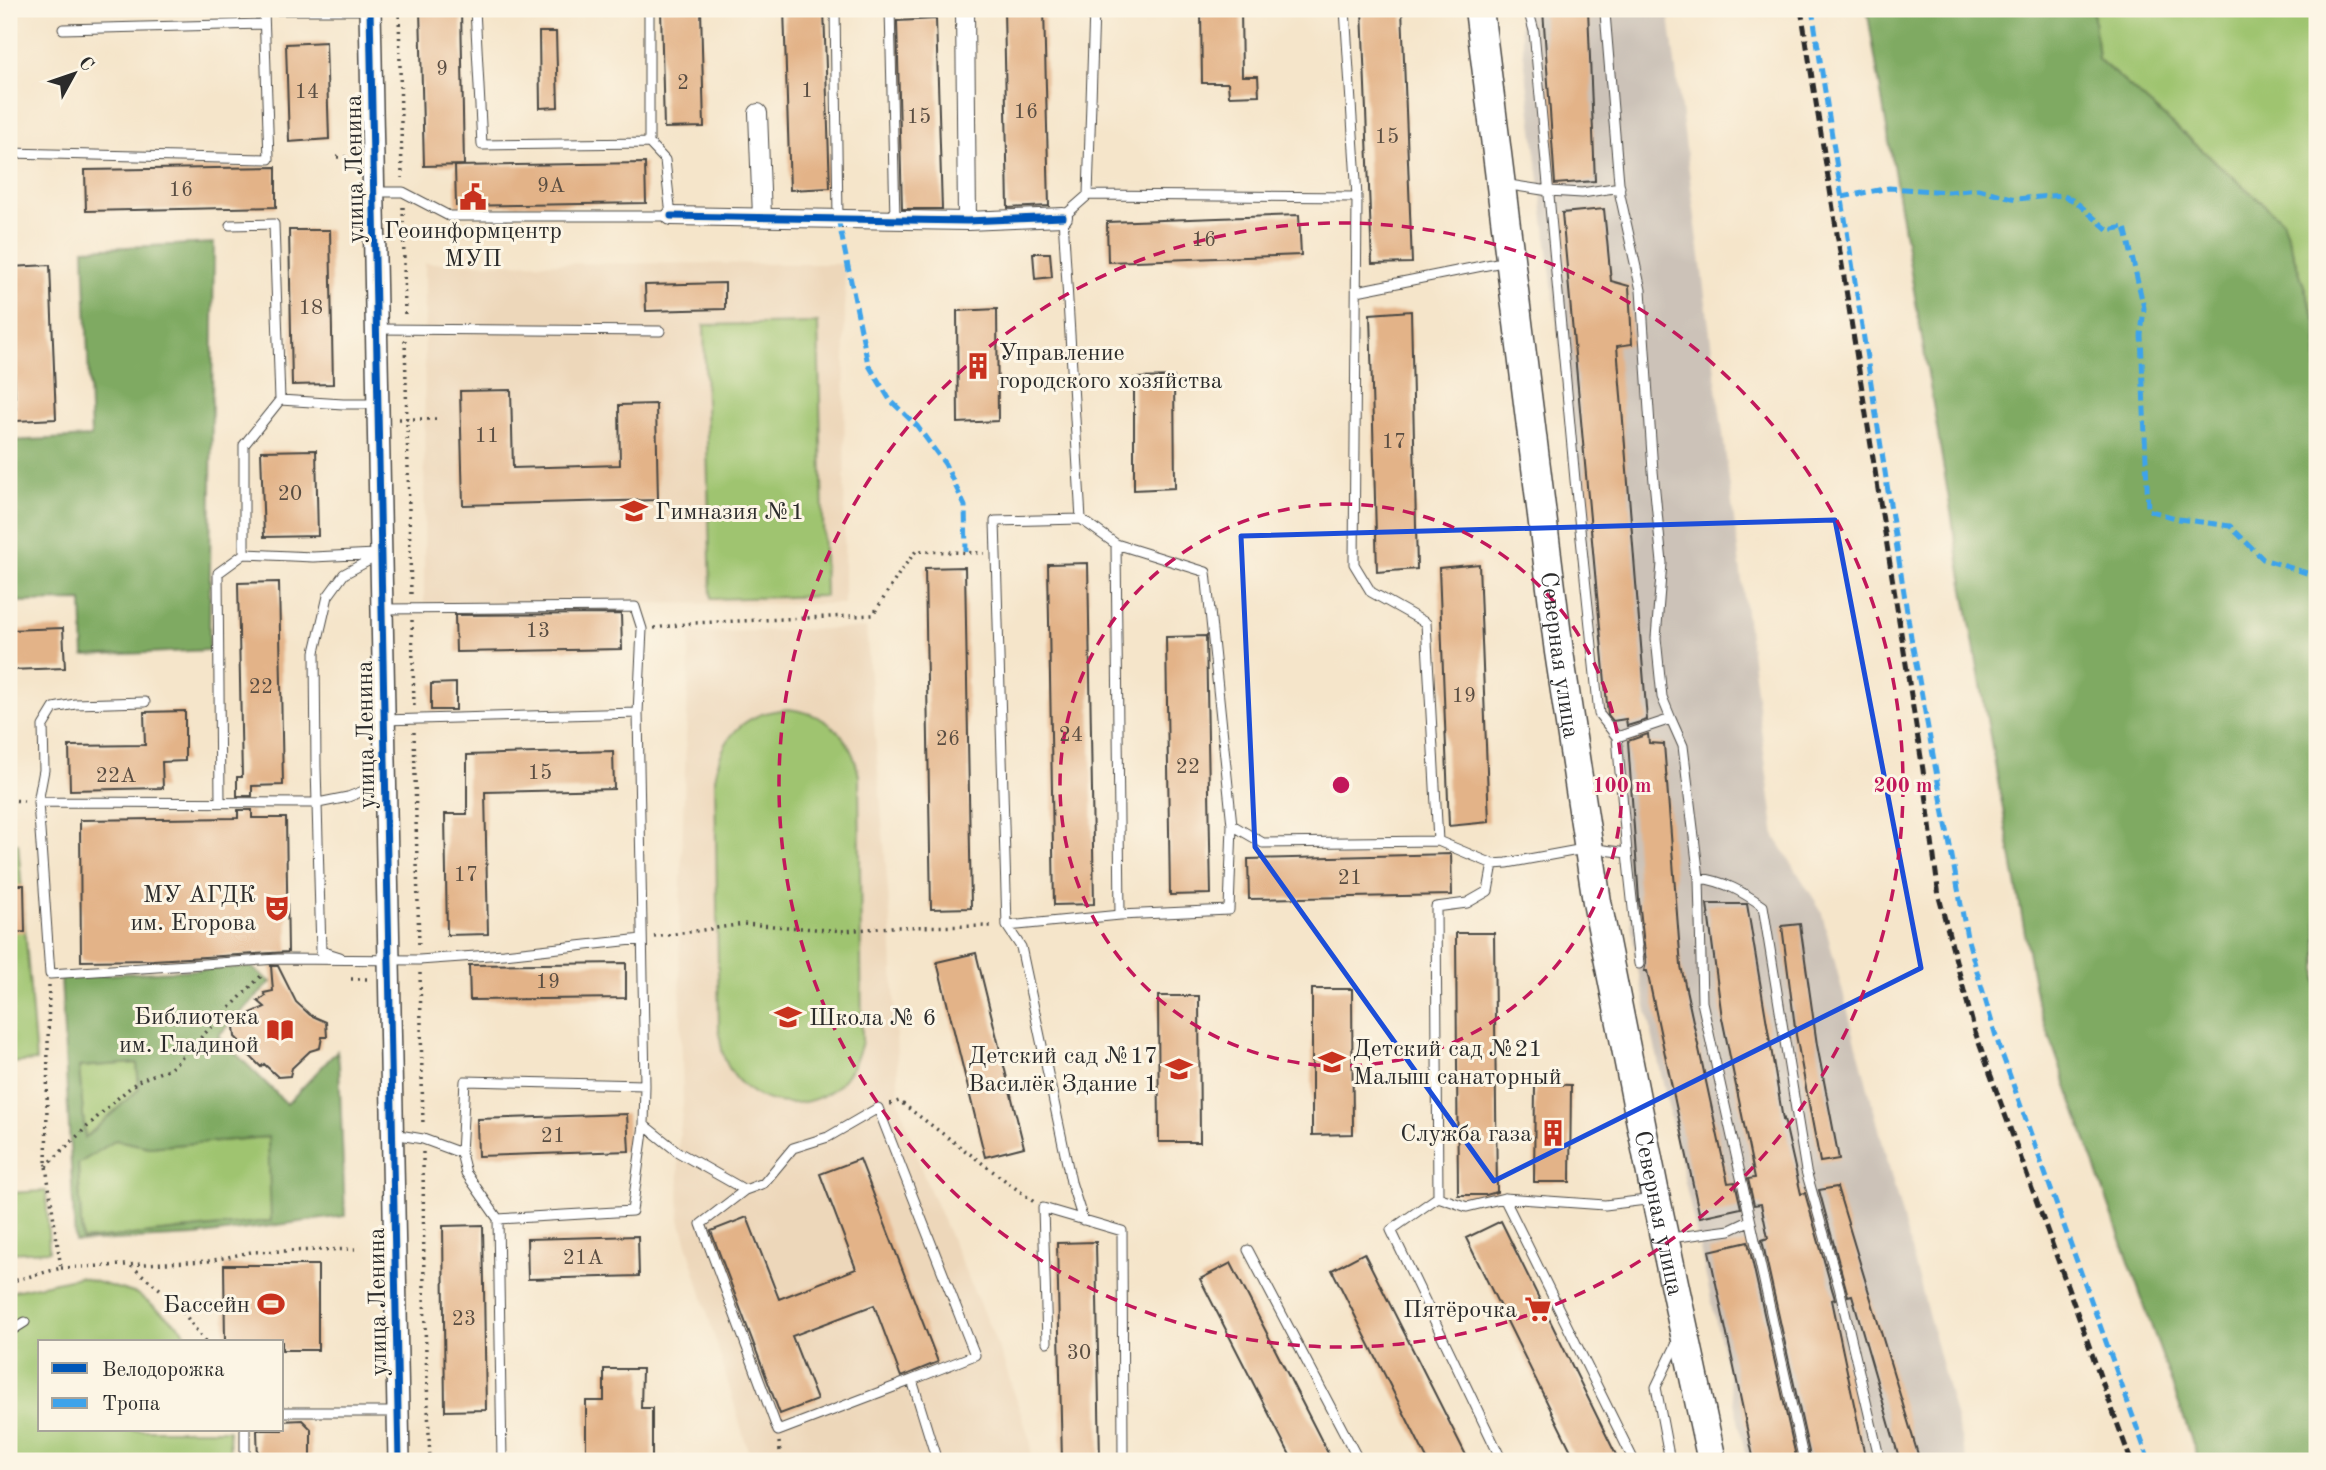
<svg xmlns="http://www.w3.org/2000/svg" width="2326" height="1470" font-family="'Old Standard TT',serif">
  <rect width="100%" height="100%" fill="#fcf5e5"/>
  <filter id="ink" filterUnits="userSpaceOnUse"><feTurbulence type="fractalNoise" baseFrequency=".0143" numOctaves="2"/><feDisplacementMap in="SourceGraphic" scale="14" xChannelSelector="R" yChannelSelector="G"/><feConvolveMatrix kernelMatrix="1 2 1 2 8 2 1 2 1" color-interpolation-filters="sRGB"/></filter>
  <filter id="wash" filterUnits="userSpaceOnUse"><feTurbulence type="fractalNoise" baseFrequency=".00686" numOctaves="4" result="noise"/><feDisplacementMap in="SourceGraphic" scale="28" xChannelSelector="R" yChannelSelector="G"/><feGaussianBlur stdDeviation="1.57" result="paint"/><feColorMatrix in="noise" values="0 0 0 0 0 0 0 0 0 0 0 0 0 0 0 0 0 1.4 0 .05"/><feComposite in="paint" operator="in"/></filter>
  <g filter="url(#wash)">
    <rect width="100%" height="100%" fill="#f5e5ca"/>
    <path fill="#edd7ba" d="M 425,263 L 845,264 L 844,604 L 424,603 Z
      M 866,628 L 891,927 L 899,1101 L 923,1174 L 1000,1351 L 1031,1443 L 1030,1461 L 751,1461 L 680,1220 L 678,1152 L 683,1103 L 679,932 L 690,633 Z"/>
    <path fill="#ccc2b8" d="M 1518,9 L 1668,9 L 1775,837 L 1821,910 L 1967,1461 L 1747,1461 L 1636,961 Z"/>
    <path fill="#9fc46f" stroke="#65784d" stroke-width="2" d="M 2093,9 L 2317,9 L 2317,325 L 2282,220 L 2098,59 Z
      M 818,323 L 825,596 L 711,599 L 704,325 Z
      M 789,709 C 828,714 852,737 859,776 L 862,1042 C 857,1060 850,1076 835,1088 C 801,1115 748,1105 728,1066 C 721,1054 721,1042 719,1029 L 715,778 C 722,734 745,712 789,709 Z
      M 18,843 L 36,1061 L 9,1063 L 9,844 Z
      M 137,1063 L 139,1089 L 85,1138 L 79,1067 Z
      M 268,1137 L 272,1221 L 82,1240 L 78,1164 L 116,1140 L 149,1147 Z
      M 46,1191 L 49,1251 L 9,1253 L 9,1193 Z
      M 79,1277 L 137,1294 L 182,1328 L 190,1342 L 40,1342 L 40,1430 L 229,1430 L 230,1461 L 9,1461 L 9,1292 Z"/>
    <path fill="#7faa62" stroke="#556a46" stroke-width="2" fill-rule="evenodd" d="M 1867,9 L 2093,9 L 2098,59 L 2282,220 L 2317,325 L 2317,1461 L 2199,1461 L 2037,1001 L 1963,584 Z
      M 214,243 L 209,650 L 84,656 L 82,601 L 9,602 L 9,441 L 91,437 L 84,249 Z
      M 251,967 L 271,982 L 218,1036 L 287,1104 L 337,1051 L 339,1064 L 345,1216 L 195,1236 L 75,1242 L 61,977 ZM 137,1063 L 139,1089 L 85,1138 L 79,1067 ZM 268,1137 L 271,1221 L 82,1240 L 78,1164 L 116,1140 L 149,1147 Z"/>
    <g id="blocks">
      <path fill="#e3b388" d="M 420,9 L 461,9 L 464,165 L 424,166 Z
        M 661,9 L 701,9 L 704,127 L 664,128 Z
        M 784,9 L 824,9 L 830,188 L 790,190 Z
        M 1004,9 L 1044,9 L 1049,206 L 1008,208 Z
        M 1201,9 L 1241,9 L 1242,76 L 1258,76 L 1259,95 L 1229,96 L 1228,83 L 1202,83 Z
        M 1362,9 L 1402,9 L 1412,263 L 1372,264 Z
        M 1588,9 L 1595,181 L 1555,184 L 1543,10 Z
        M 936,19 L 942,209 L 902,209 L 897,21 Z
        M 539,32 L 556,32 L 558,107 L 540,108 Z
        M 326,42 L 329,139 L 289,142 L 286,44 Z
        M 645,163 L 646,203 L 456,206 L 455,166 Z
        M 276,167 L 276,207 L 86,211 L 85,170 Z
        M 1604,209 L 1611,281 L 1629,286 L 1632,344 L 1617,346 L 1647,720 L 1627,726 L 1626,719 L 1613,721 L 1608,715 L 1562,213 Z
        M 1299,215 L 1301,255 L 1108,262 L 1107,222 Z
        M 289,230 L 330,230 L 333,384 L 292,385 Z
        M 1033,253 L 1050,253 L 1052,277 L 1035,279 Z
        M 50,265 L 56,419 L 16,421 L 10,267 Z
        M 725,283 L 725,309 L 646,311 L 645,285 Z
        M 997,309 L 998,421 L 958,423 L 957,311 Z
        M 1411,311 L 1417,569 L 1377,572 L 1370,314 Z
        M 1174,377 L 1175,488 L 1134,490 L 1134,378 Z
        M 511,390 L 513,468 L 620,465 L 619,405 L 656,404 L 658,500 L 463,505 L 460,391 Z
        M 316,450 L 318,536 L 264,537 L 261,451 Z
        M 1088,563 L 1094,904 L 1054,905 L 1048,564 Z
        M 1479,564 L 1489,822 L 1449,826 L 1439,568 Z
        M 965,567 L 971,908 L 931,909 L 925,568 Z
        M 279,582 L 283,785 L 252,786 L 252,796 L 237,796 L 237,777 L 242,777 L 238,583 Z
        M 621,614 L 622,649 L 456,652 L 455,615 Z
        M 63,628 L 65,668 L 9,670 L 9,630 Z
        M 1206,636 L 1211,894 L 1170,895 L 1166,637 Z
        M 456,683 L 456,710 L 431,710 L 431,684 Z
        M 185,711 L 185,761 L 162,762 L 163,788 L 70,790 L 69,746 L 145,745 L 144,712 Z
        M 1648,734 L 1649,743 L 1664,744 L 1681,966 L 1728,1183 L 1735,1182 L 1741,1208 L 1700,1217 L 1647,971 L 1644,971 L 1646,963 L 1639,900 L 1628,741 Z
        M 613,751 L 614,789 L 485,792 L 488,934 L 447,935 L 445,814 L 467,814 L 467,755 Z
        M 238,810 L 252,810 L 252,818 L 286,818 L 288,952 L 153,960 L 81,961 L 80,820 L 238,818 Z
        M 1451,854 L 1452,895 L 1249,899 L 1248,859 Z
        M 9,885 L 24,885 L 25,932 L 9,933 Z
        M 1707,904 L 1747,904 L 1783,1120 L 1784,1119 L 1801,1194 L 1805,1193 L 1832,1289 L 1835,1299 L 1832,1300 L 1866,1461 L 1811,1461 L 1762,1240 L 1768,1238 L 1761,1204 L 1754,1205 L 1748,1179 L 1755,1178 L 1722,1018 Z
        M 1800,924 L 1817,1045 L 1839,1159 L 1820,1162 L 1796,1035 L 1782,926 Z
        M 1456,933 L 1494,933 L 1497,1192 L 1486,1195 L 1458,1195 Z
        M 976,953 L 1024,1147 L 985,1157 L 937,962 Z
        M 626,963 L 626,998 L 470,1000 L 469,965 Z
        M 271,966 L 278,966 L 296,1002 L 310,1015 L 326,1022 L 327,1037 L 322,1037 L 320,1048 L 310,1051 L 292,1068 L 290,1076 L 278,1077 L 264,1064 L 261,1067 L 248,1054 L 251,1052 L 235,1037 L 234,1026 L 243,1021 L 240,1018 L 265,1007 L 258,1001 L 266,996 L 264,993 L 273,991 Z
        M 1312,989 L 1352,989 L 1353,1134 L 1312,1135 Z
        M 1158,996 L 1199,996 L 1200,1142 L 1159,1142 Z
        M 1535,1084 L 1571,1085 L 1570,1182 L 1534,1182 Z
        M 627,1114 L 629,1151 L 478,1156 L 477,1119 Z
        M 860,1159 L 938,1362 L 901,1377 L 874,1305 L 792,1336 L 817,1400 L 780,1414 L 711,1231 L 747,1217 L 779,1299 L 856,1269 L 820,1174 Z
        M 1837,1187 L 1920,1461 L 1900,1461 L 1852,1295 L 1848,1296 L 1819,1190 Z
        M 1501,1221 L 1619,1461 L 1576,1461 L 1466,1238 Z
        M 483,1225 L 486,1410 L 445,1411 L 443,1226 Z
        M 638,1236 L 639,1276 L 528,1279 L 527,1239 Z
        M 1096,1242 L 1100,1461 L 1062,1461 L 1057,1243 Z
        M 1748,1242 L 1797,1461 L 1754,1461 L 1709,1251 Z
        M 1364,1253 L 1469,1461 L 1428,1461 L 1332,1270 Z
        M 1231,1263 L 1332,1461 L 1293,1461 L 1200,1279 Z
        M 224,1265 L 318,1265 L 318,1350 L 282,1350 L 282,1342 L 225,1342 Z
        M 604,1369 L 642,1369 L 641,1408 L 652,1408 L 652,1461 L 586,1461 L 586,1401 L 604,1401 Z
        M 302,1420 L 311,1429 L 311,1461 L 258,1461 L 257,1430 L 282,1430 L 282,1421 Z"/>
    </g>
  </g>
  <g filter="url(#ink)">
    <use href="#blocks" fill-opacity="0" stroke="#494743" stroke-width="2"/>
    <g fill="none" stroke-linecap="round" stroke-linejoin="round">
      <defs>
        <path id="service" d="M 649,9 L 649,143
          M 835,9 L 838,218
          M 890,9 L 895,219
          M 1345,9 L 1357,197
          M 1602,9 L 1605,13 L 1620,195 L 1641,290 L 1653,471 L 1662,563 L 1656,638 L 1662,697 L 1671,719
          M 63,29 L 264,24
          M 9,153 L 269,159 L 264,10 L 370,10
          M 1503,184 L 1549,191 L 1582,193 L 1620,187
          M 375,192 L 403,192 L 449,216 L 671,216 L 665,160 L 649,143 L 482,145 L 475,9
          M 1088,195 L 1094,9
          M 230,225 L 274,224 L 280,400 L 343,404 L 376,404
          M 1357,291 L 1507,261
          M 376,329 L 660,331
          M 280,400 L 244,445 L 244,554 L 313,557 L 376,554
          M 1116,544 L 1206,572 L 1232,825 L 1263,843 L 1438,841
          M 382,609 L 635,607 L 642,629 L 638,713
          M 145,702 L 75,704 L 54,708 L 43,726 L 44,770 L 38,802 L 50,974 L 278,959 L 419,960 L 504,954 L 642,939
          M 384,720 L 638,713 L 645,1085
          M 1617,737 L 1671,719 L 1683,746 L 1699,878
          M 220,801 L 218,573 L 244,554
          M 38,802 L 318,803 L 348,797 L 386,782
          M 1627,853 L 1639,964
          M 1120,915 L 1229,910 L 1232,825
          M 1007,926 L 1120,915 L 1116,544 L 1081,519
          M 340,957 L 321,951 L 316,767 L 315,652 L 328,596 L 344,574 L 379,555
          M 465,1081 L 645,1085 L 644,1125 L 632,1211 L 498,1219 L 466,1173 L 461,1153 Z
          M 644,1125 L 678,1152 L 745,1190 L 764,1183 L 793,1148 L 828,1137 L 878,1108 L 975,1355 L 912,1380 L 937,1461
          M 393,1134 L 423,1139 L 461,1153
          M 745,1190 L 701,1224 L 778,1431 L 912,1380
          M 1438,1197 L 1467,1207 L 1504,1198 L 1605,1205 L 1654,1199
          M 1504,1198 L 1634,1461
          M 498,1219 L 502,1461
          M 1083,1220 L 1071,1182 L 1021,947 L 1007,926 L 995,521 L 1081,519 L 1063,217 L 1088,195 L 1357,197 L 1354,564 L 1371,592 L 1426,623 L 1438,841 L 1493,864
          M 1670,1238 L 1730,1230 L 1749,1221
          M 1248,1250 L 1359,1461
          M 9,1332 L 25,1322
          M 1047,1342 L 1043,1208 L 1122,1231 L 1123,1461
          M 282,1412 L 398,1412
          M 245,1430 L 245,1461
          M 1502,1461 L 1391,1230 L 1438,1197 L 1436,907 L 1467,903 L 1488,891 L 1493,864 L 1507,863 L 1589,848 L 1627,853 L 1617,737 L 1599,714 L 1575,480 L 1534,31 L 1528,9
          M 1670,1461 L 1656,1387 L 1679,1339
          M 1804,1461 L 1702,1002 L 1699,878 C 1724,881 1743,892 1763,906 L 1806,1171 L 1839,1287 L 1880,1461"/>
        <path id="minor" d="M 965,9 L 967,221
          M 758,113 L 762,217
          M 671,216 L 967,221 L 1063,217"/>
        <path id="tertiary" d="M 370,9 L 399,1461"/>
        <g id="primary">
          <path id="s1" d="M 1479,9 L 1559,652 L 1597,902 L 1656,1199 L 1712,1461"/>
        </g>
      </defs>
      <use href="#service" stroke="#494743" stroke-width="11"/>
      <use href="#minor" stroke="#494743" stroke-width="20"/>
      <use href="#tertiary" stroke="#494743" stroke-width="24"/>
      <use href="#primary" stroke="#494743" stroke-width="31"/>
      <path stroke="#494743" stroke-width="3.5" stroke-dasharray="2 5" stroke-linecap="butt" d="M 399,9 L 402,178
        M 337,157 L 351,157
        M 403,207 L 405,318
        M 405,340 L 411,595
        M 399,419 L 441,419
        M 412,620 L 414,707
        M 654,628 L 694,623 L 873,615 L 902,569 L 916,551 L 984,553
        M 414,732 L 419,948
        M 9,800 L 24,801
        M 654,937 L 744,924 L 844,931 L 891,927 L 995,926
        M 420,973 L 423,1127
        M 351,979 L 370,979
        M 890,1104 L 899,1101 L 1034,1202
        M 423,1152 L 424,1297 L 430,1461
        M 46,1166 L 111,1104 L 138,1081 L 171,1068 L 263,974
        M 131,1266 L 175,1301 L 205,1342
        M 61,1268 L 209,1261 L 251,1252 L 355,1249
        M 9,1282 L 61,1268 L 46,1166 L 49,985
        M 779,1442 L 781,1461"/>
      <use href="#service" stroke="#fff" stroke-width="9"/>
      <use href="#minor" stroke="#fff" stroke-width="18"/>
      <use href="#tertiary" stroke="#fff" stroke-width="21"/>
      <use href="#primary" stroke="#fff" stroke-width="28"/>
      <path stroke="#2b2b2b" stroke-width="5" stroke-dasharray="10 5" stroke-linecap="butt" d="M 1801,9 L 1923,770 L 1939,897 L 1975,1032 L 2131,1461"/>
      <path stroke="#3ea3eb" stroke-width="5" stroke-dasharray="10 5" stroke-linecap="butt" d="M 1812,9 L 1911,637 L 1967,937 L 1997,1040 L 2149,1461
        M 1842,197 L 1889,188 L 1948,192 L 1978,189 L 2016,199 L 2062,195 L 2076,202 L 2108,230 L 2125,227 L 2144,308 L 2141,335 L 2148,510 L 2179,519 L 2230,526 L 2263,559 L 2310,574 L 2317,573
        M 838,218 L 868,364 L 890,400 L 917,426 L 945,464 L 965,506 L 966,552"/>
      <defs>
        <path id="cycleway" d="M 370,9 L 399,1461
          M 671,216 L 967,221 L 1063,217"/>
      </defs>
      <use href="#cycleway" stroke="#fcf5e5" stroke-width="11"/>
      <use href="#cycleway" stroke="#0057b8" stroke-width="7"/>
    </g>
  </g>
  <path fill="none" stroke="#1d4ed8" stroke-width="5" stroke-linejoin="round" d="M 1835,520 L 1921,968 L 1494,1181 L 1255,847 L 1241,536 Z"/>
  <g fill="none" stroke="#c2185b" stroke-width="3.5" stroke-dasharray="12 9">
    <circle cx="1341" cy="785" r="281"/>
    <circle cx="1341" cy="785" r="562"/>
  </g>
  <defs>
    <symbol id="civic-bare" viewBox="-9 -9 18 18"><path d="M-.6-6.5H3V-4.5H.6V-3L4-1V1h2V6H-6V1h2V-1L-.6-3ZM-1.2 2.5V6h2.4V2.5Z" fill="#c8321e" stroke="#fcf5e5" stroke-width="2.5" paint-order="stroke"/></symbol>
    <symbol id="building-bare" viewBox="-9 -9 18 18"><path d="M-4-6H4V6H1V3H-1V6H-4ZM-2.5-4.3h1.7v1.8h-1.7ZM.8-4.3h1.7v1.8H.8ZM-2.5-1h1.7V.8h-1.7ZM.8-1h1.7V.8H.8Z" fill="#c8321e" stroke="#fcf5e5" stroke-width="2.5" paint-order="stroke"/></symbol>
    <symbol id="school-bare" viewBox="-9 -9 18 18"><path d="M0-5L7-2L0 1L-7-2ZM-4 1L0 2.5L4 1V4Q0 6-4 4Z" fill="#c8321e" stroke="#fcf5e5" stroke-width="2.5" paint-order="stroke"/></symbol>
    <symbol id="theatre-bare" viewBox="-9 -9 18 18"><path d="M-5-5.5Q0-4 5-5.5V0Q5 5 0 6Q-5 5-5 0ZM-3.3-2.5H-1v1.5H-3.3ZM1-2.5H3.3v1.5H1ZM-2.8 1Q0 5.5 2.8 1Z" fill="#c8321e" stroke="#fcf5e5" stroke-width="2.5" paint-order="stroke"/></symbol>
    <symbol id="library-bare" viewBox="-9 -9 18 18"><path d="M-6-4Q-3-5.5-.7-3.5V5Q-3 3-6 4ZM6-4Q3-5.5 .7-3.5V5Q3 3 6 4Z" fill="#c8321e" stroke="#fcf5e5" stroke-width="2.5" paint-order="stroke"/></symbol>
    <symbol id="stadium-bare" viewBox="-9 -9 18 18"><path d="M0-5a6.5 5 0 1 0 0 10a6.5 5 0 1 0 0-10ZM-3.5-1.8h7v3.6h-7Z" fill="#c8321e" stroke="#fcf5e5" stroke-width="2.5" paint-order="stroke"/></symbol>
    <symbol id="supermarket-bare" viewBox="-9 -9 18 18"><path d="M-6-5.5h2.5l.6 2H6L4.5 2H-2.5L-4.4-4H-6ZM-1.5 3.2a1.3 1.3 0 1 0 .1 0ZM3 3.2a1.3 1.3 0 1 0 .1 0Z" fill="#c8321e" stroke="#fcf5e5" stroke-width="2.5" paint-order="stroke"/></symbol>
  </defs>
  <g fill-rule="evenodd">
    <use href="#civic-bare" x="454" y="178" width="38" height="38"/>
    <use href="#building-bare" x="959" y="347" width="38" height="38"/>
    <use href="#school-bare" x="615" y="492" width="38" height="38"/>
    <use href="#theatre-bare" x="258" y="889" width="38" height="38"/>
    <use href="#school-bare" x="769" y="998" width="38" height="38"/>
    <use href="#library-bare" x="261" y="1011" width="38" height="38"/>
    <use href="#school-bare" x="1313" y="1043" width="38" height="38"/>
    <use href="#school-bare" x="1160" y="1050" width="38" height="38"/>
    <use href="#building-bare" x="1534" y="1114" width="38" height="38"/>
    <use href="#stadium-bare" x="252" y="1285" width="38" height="38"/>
    <use href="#supermarket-bare" x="1519" y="1290" width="38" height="38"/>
  </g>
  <g text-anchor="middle" stroke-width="6" stroke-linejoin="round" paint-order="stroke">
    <g font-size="21" fill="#594d42">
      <text x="442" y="75">9</text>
      <text x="683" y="89">2</text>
      <text x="807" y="97">1</text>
      <text x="307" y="98">14</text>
      <text x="1026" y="118">16</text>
      <text x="919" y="123">15</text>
      <text x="1387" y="143">15</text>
      <text x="551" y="192">9А</text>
      <text x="181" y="196">16</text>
      <text x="1204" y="246">16</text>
      <text x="311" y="314">18</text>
      <text x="487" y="442">11</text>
      <text x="1394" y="448">17</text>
      <text x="290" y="500">20</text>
      <text x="538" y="637">13</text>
      <text x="261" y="693">22</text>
      <text x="1464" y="702">19</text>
      <text x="1071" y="741">24</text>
      <text x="948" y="745">26</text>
      <text x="1188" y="773">22</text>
      <text x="540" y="779">15</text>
      <text x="116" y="782">22А</text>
      <text x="466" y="881">17</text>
      <text x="1350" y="884">21</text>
      <text x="548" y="988">19</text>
      <text x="553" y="1142">21</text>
      <text x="583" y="1264">21А</text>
      <text x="464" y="1325">23</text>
      <text x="1079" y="1359">30</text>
    </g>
    <g font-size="24" fill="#2b2b2b" stroke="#fcf5e5">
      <text transform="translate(354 169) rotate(-91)" y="8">улица Ленина</text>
      <text dy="8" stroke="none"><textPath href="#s1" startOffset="651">Северная улица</textPath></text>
      <text transform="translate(365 735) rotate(-91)" y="8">улица Ленина</text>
      <text dy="8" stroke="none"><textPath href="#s1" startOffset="1218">Северная улица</textPath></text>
      <text transform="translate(377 1302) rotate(-91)" y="8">улица Ленина</text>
    </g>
    <g font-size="24" fill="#2b2b2b" stroke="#fcf5e5" text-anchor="end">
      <text x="473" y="238" text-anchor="middle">Геоинформцентр<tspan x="473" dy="28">МУП</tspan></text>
      <text x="999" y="360" text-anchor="start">Управление<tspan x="999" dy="28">городского хозяйства</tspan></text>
      <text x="655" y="519" text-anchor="start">Гимназия №1</text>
      <text x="256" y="902">МУ АГДК<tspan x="256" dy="28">им. Егорова</tspan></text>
      <text x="259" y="1024">Библиотека<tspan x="259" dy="28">им. Гладиной</tspan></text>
      <text x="809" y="1025" text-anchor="start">Школа № 6</text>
      <text x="1353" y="1056" text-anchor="start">Детский сад №21<tspan x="1353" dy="28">Малыш санаторный</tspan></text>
      <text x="1158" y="1063">Детский сад №17<tspan x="1158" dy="28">Василёк Здание 1</tspan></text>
      <text x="1532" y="1141">Служба газа</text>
      <text x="250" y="1312">Бассейн</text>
      <text x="1517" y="1317">Пятёрочка</text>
    </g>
  </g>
  <circle cx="1341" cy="785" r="10" fill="#c2185b" stroke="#fcf5e5" stroke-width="3.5"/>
  <g font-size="21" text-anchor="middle" font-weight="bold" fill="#c2185b" stroke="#fcf5e5" stroke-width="6" stroke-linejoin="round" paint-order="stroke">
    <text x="1622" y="792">100 m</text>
    <text x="1903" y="792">200 m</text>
  </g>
  <rect width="2326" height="1470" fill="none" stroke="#fcf5e5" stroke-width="35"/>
  <rect x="38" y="1340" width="245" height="91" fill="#fcf5e5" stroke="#a8a49b" stroke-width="2"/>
  <rect x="52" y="1363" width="35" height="10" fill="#0057b8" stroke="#a8a49b" stroke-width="2"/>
  <text x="102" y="1376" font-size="21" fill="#2b2b2b">Велодорожка</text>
  <rect x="52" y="1398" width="35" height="10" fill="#3ea3eb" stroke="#a8a49b" stroke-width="2"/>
  <text x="102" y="1410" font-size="21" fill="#2b2b2b">Тропа</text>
  <g transform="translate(74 74) rotate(50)" stroke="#fcf5e5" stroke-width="5" paint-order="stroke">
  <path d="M0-5L12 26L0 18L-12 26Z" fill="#2b2b2b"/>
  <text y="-10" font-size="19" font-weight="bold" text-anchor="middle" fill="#2b2b2b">С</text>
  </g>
</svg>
